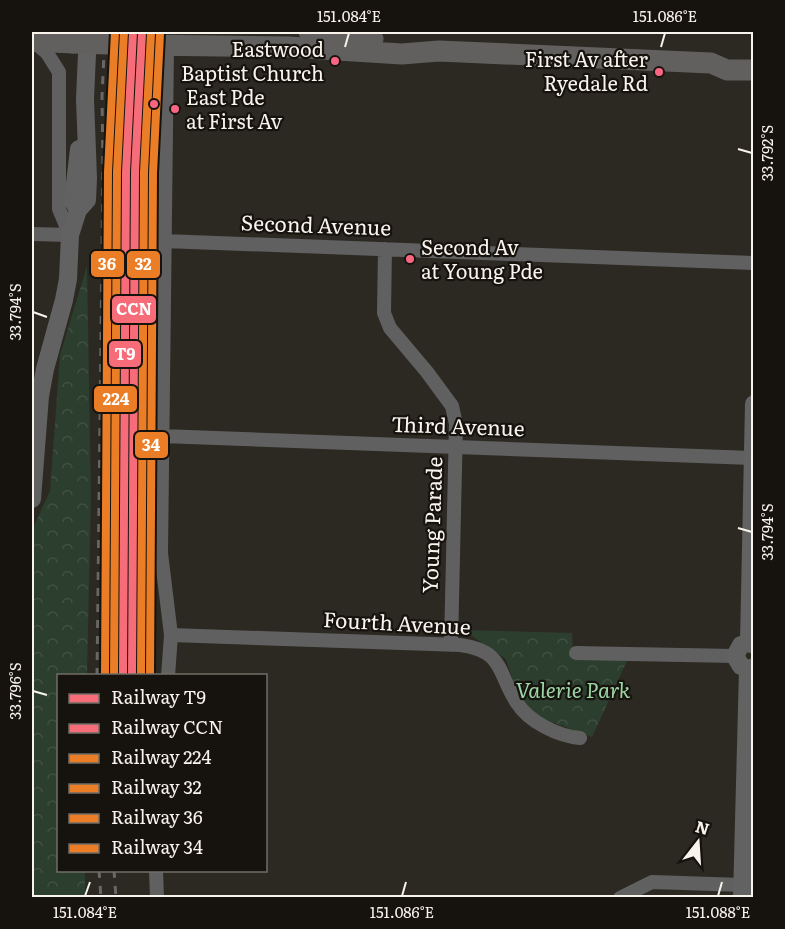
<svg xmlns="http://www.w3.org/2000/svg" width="785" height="929" font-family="Literata,serif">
  <defs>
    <pattern id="park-crowns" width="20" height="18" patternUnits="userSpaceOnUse" patternTransform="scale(1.5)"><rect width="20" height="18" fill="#2c3e2d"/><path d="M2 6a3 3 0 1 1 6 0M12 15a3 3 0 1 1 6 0" fill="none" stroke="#415141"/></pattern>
  </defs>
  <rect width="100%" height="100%" fill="#2c2922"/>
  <path fill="url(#park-crowns)" d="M 87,266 L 91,497 L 87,675 L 58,676 L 58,870 L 85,871 L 85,897 L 32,897 L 32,530 L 50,491 L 60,355 Z
    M 463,630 L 572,633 L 573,656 L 627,661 L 592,737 L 533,715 L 519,698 L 506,659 Z"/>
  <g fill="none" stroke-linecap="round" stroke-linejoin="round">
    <path stroke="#616061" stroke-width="14" d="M 167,45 L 161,553 L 171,635 L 168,676
      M 32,234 L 70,235 L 59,209 L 59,72 L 47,53 L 34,42
      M 164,241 L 754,263
      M 385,249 L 384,313 L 390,328 L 427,372 L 452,406 L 456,424 L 451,645
      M 162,436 L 752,458
      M 171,635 L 460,645 C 505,651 497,673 517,703 C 529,722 558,736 580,738
      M 576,653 L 735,656
      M 156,870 L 157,898
      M 620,898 L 652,882 L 743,885"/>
    <path stroke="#636263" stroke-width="18" d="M 78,210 L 73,201 L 79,149
      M 32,499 L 40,396 L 45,369 L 64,300 L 68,279 L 70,235 L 78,210 L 87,200 L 88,178 L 85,99 L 87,54
      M 749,643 L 754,404
      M 754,645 L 749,643 L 741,645 L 735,656 L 741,666 L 748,669 L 754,667
      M 742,898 L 748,669"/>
    <path stroke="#62605f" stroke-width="21" d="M 309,32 L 373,39
      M 32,41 L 73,43
      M 145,45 L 289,47 L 402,54 L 439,51 L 711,63 L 727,70 L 754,70"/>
    <path stroke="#686765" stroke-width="3" stroke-dasharray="8 8" stroke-linecap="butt" d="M 97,676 L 103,168 L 102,96 L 105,32
      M 113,676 L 117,269 L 116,171 L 120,32
      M 99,870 L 101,898
      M 114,870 L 116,898"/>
    <path stroke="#62605f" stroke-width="21" d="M 73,43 L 145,45"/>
    <defs>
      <path id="rail-1" d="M 123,676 L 126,172 L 133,32"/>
      <path id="rail-2" d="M 132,676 L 135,172 L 142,33"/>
      <path id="rail-3" d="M 114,676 L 117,172 L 124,32"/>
      <path id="rail-4" d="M 141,676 L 144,172 L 151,33"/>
      <path id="rail-5" d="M 105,676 L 108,172 L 115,32"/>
      <path id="rail-6" d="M 150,676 L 153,173 L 160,34"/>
    </defs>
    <use href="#rail-1" stroke="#16130e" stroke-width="12"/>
    <use href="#rail-2" stroke="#16130e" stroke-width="12"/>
    <use href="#rail-3" stroke="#16130e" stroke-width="12"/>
    <use href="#rail-4" stroke="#16130e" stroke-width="12"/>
    <use href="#rail-5" stroke="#16130e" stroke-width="12"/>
    <use href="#rail-6" stroke="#16130e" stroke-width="12"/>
    <use href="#rail-1" stroke="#f66d79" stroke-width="8"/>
    <use href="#rail-2" stroke="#f66d79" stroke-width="8"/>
    <use href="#rail-3" stroke="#ea7d26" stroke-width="8"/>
    <use href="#rail-4" stroke="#ea7d26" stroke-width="8"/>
    <use href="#rail-5" stroke="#ea7d26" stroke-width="8"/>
    <use href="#rail-6" stroke="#ea7d26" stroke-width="8"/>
  </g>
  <path fill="none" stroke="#f8f3eb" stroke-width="2" d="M 345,47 L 349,33M 661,47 L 665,33M 738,149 L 752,153M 33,312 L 47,317M 738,528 L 752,532M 33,691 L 47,695M 85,896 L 90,882M 402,896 L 406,882M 718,896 L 722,882"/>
  <g fill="#fa6682" stroke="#16130e" stroke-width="2">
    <circle cx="335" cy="61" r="5"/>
    <circle cx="659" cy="72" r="5"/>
    <circle cx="154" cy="104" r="5"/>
    <circle cx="175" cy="109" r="5"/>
    <circle cx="410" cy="259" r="5"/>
  </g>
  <g text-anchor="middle" stroke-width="4.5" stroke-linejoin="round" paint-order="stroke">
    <g font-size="20" fill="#f8f3eb" stroke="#16130e" text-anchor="end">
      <text x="324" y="57">Eastwood<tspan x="324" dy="24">Baptist Church</tspan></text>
      <text x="648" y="67">First Av after<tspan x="648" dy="24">Ryedale Rd</tspan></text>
      <text x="186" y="105" text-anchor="start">East Pde<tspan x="186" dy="24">at First Av</tspan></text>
      <text x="421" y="255" text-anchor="start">Second Av<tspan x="421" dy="24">at Young Pde</tspan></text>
    </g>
    <g font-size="21" fill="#f8f3eb" stroke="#16130e">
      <text transform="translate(316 226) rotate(2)" y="7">Second Avenue</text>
      <text transform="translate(458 427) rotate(2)" y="7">Third Avenue</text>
      <text transform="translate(433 525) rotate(-88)" y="7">Young Parade</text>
      <text transform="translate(397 624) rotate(3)" y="7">Fourth Avenue</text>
    </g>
    <g font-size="21" font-style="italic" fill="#9dd7a6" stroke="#16130e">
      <text x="573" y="698">Valerie Park</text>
    </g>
  </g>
  <g stroke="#16130e" stroke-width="2">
    <rect x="90" y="250" width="35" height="28" rx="6" fill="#ea7d26"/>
    <rect x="126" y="250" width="35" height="29" rx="6" fill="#ea7d26"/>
    <rect x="111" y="295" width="46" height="29" rx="6" fill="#f66d79"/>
    <rect x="108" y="340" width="34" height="28" rx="6" fill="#f66d79"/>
    <rect x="93" y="385" width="45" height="28" rx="6" fill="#ea7d26"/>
    <rect x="134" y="431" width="35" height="28" rx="6" fill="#ea7d26"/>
  </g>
  <g font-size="16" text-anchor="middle" font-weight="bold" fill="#fff">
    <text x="107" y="270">36</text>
    <text x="143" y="270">32</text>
    <text x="134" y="315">CCN</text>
    <text x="125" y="360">T9</text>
    <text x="116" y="405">224</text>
    <text x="151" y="451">34</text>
  </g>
  <rect width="785" height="929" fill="none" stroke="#16130e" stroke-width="66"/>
  <rect x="57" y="674" width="210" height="198" fill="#16130e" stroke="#706d66" stroke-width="1.5"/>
  <rect x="69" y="694" width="30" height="9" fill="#f66d79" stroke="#706d66" stroke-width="1.5"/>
  <text x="111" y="704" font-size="18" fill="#f8f3eb">Railway T9</text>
  <rect x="69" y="724" width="30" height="9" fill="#f66d79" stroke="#706d66" stroke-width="1.5"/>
  <text x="111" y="734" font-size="18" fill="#f8f3eb">Railway CCN</text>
  <rect x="69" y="754" width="30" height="9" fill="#ea7d26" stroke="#706d66" stroke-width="1.5"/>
  <text x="111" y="764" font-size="18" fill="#f8f3eb">Railway 224</text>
  <rect x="69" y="784" width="30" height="9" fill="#ea7d26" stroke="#706d66" stroke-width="1.5"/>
  <text x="111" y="794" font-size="18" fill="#f8f3eb">Railway 32</text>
  <rect x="69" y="814" width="30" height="9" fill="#ea7d26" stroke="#706d66" stroke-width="1.5"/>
  <text x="111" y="824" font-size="18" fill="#f8f3eb">Railway 36</text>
  <rect x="69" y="844" width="30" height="9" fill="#ea7d26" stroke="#706d66" stroke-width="1.5"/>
  <text x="111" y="854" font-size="18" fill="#f8f3eb">Railway 34</text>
  <g transform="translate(698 842) rotate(17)" stroke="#16130e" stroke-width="4.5" paint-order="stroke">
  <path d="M0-4.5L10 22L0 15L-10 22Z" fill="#f8f3eb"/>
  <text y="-9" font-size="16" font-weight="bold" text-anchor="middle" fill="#f8f3eb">N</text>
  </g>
  <rect x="33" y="33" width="719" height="863" fill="none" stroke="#f8f3eb" stroke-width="2"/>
  <g font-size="15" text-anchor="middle" fill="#f8f3eb">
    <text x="349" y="22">151.084°E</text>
    <text x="665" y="22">151.086°E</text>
    <text transform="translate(768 153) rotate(-90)" y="5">33.792°S</text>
    <text transform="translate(16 312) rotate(-90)" y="5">33.794°S</text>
    <text transform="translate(768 532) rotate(-90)" y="5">33.794°S</text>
    <text transform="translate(16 691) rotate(-90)" y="5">33.796°S</text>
    <text x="85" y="918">151.084°E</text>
    <text x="402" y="918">151.086°E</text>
    <text x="718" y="918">151.088°E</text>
  </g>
</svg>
